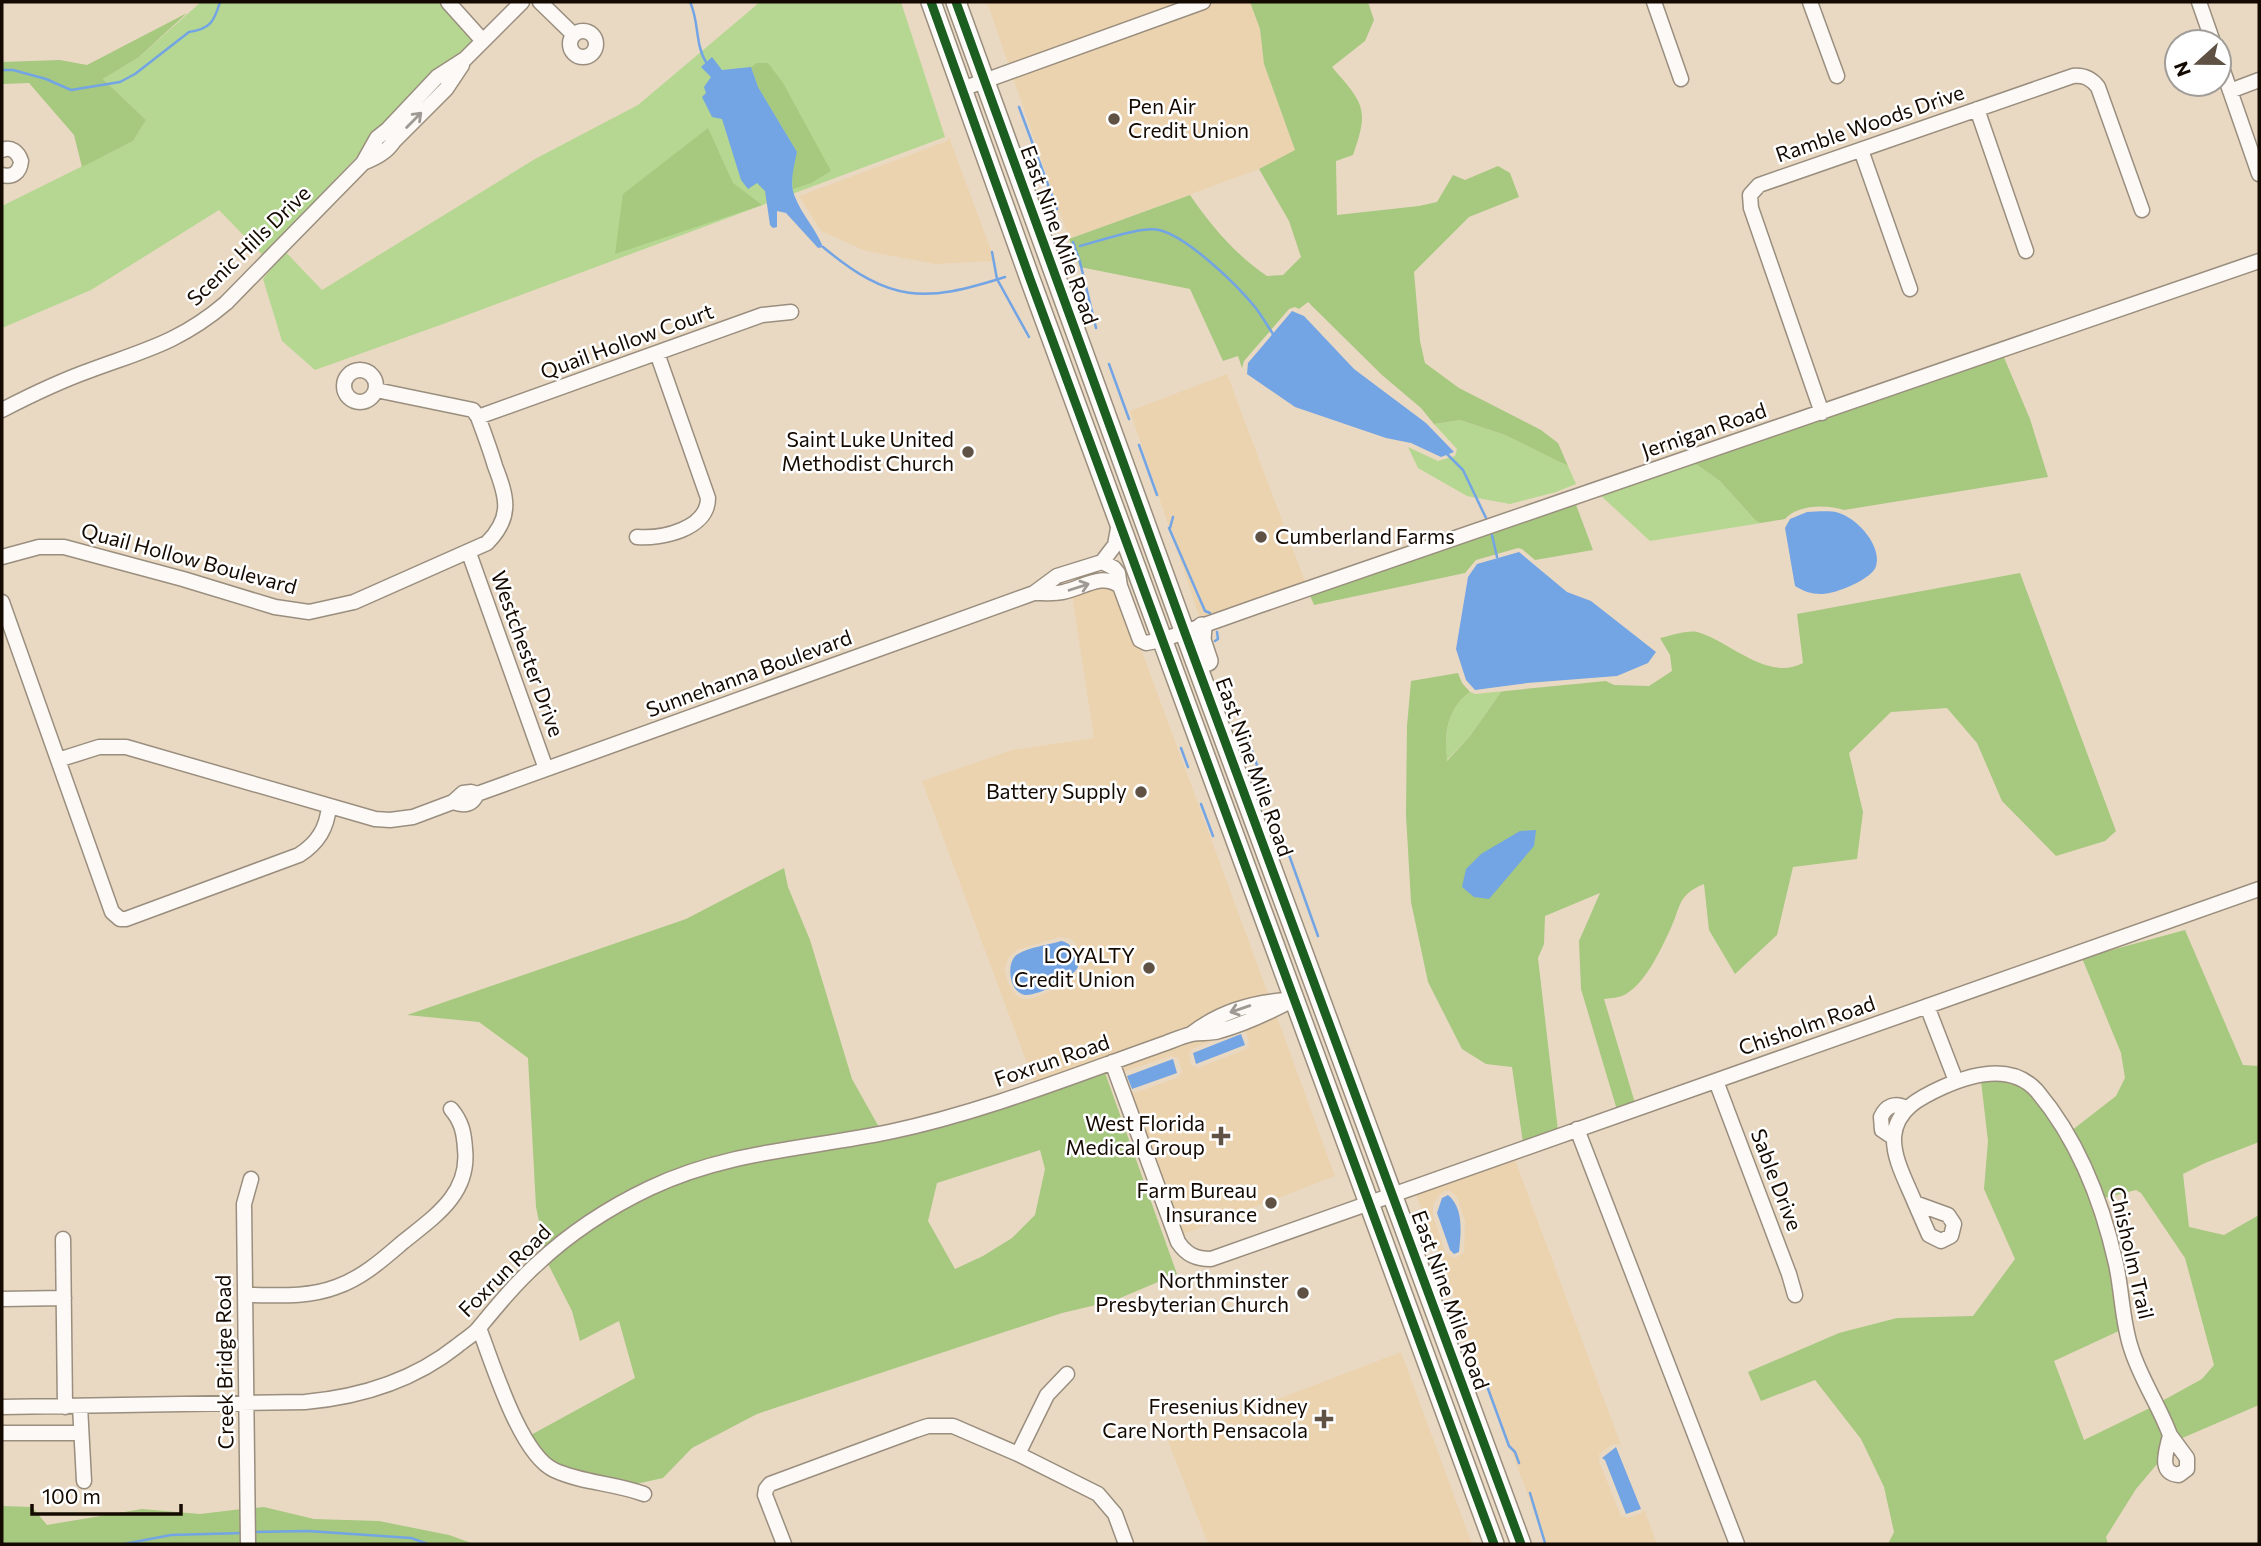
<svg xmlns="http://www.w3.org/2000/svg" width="2261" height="1546" font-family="Commissioner,sans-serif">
  <rect width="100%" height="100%" fill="#e9d9c3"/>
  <path fill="#ecd3af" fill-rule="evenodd" d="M 987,2 L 1189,2 L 1009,66 Z
    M 1218,2 L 1250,2 L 1260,29 L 1264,64 L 1295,150 L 1259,169 L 1069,239 L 1012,75 Z
    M 949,137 L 995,261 L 935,264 L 866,251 L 821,231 L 799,196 L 947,141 Z
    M 1227,374 L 1306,584 L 1201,622 L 1130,411 Z
    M 1104,584 L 1115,589 L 1140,646 L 1269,996 L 1189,1029 L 1035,1085 L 922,781 L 1012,750 L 1094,738 L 1072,595 ZM 1060,937 L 1071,939 L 1076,944 L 1082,965 L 1080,972 L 1064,985 L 1033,998 L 1023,999 L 1017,996 L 1008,983 L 1005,969 L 1008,958 L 1017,950 Z
    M 1276,1014 L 1335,1176 L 1181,1235 L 1129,1091 L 1134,1093 L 1179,1077 L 1182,1071 L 1178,1058 L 1171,1056 L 1126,1071 L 1123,1076 L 1119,1065 L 1189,1040 ZM 1240,1030 L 1246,1032 L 1249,1043 L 1246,1049 L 1198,1068 L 1191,1065 L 1189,1054 L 1192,1049 Z
    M 1514,1157 L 1621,1445 L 1613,1444 L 1599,1454 L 1599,1461 L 1621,1516 L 1627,1518 L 1642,1513 L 1644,1509 L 1657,1544 L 1546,1544 L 1415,1192 ZM 1445,1191 L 1451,1191 L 1457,1197 L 1465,1221 L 1464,1252 L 1456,1258 L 1451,1257 L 1445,1252 L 1433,1215 L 1433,1205 L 1438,1196 Z
    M 1401,1352 L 1472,1544 L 1208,1544 L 1168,1441 Z"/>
  <path fill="#b5d791" d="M 201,2 L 438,2 L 472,41 L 418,92 L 276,242 L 322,290 L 535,159 L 638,105 L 760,2 L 901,2 L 945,137 L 443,324 L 315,370 L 282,341 L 263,279 L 273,266 L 219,210 L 91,290 L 2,328 L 2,206 L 133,141 L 146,120 L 103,79 L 139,57 Z
    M 1460,420 L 1505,435 L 1568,466 L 1576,484 L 1556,492 L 1510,504 L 1467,496 L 1418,468 L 1408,447 L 1438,461 L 1455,456 L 1457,449 L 1434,424 Z
    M 1693,462 L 1720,481 L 1756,521 L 1761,523 L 1650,541 L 1599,494 Z
    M 1505,691 L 1501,692 L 1470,736 L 1446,761 C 1446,733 1445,710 1470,692 L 1475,694 Z"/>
  <path fill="#a6c87f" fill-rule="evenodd" d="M 1250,2 L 1368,2 L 1374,20 L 1365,41 L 1332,67 C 1363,103 1370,108 1353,155 L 1336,161 L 1337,215 L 1419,206 L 1437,202 L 1453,175 L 1465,180 L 1498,166 L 1510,173 L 1519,197 L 1469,217 L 1414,272 L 1420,341 L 1425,363 L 1459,388 L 1541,430 L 1558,443 L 1568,466 L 1505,435 L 1460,420 L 1434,424 L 1421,408 L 1382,375 L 1308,302 L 1299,309 L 1295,307 L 1289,309 L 1244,361 L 1242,368 L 1238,356 L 1223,361 L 1190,289 L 1080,267 L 1069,239 L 1190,195 C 1211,226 1236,255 1267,276 L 1283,275 L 1301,257 L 1289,221 L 1259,169 L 1295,150 L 1264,64 L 1260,29 Z
    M 187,13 L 139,57 L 103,79 L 146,120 L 133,141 L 82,167 L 74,135 L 29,83 L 2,84 L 2,62 L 60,60 L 87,65 Z
    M 757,63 L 768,63 L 783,83 L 831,171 L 811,183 L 793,189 L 792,171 L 797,152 L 758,87 L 751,67 Z
    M 708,128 L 733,183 L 762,205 L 615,254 L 623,194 Z
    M 2003,355 L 2030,419 L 2048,477 L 1844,510 C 1826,504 1797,505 1785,519 L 1761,523 L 1756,521 L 1720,481 L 1693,462 Z
    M 1575,502 L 1593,550 L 1535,560 L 1522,549 L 1518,548 L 1476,560 L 1465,573 L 1314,605 L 1309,593 Z
    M 2020,573 L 2116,831 L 2105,841 L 2056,856 L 2002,801 L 1977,743 L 1947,708 L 1891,712 L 1849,753 L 1863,812 L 1857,859 L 1793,867 L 1777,935 L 1735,974 L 1709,930 L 1704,884 C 1677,895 1681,907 1670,930 C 1660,951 1646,982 1626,994 C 1620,998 1611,998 1604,999 L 1635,1103 L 1617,1110 L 1581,989 L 1579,941 L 1600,893 L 1545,916 L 1544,944 L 1538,958 L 1558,1131 L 1523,1143 L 1512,1067 L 1486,1064 L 1462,1049 L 1428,982 L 1411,902 L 1406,815 L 1407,726 L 1411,681 L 1458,673 L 1462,683 L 1470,692 C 1447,708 1444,734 1447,761 L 1470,736 L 1501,692 L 1505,691 L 1606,681 L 1614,685 L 1649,686 L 1672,671 L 1670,655 L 1660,638 C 1670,636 1687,630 1697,632 C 1730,641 1767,682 1803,663 L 1797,614 Z
    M 784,868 L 788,887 L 810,940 L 852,1079 L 880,1129 L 697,1164 L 545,1251 L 536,1207 L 528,1058 L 479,1022 L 407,1015 L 686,919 Z
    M 2185,930 L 2243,1065 L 2259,1066 L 2259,1142 L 2205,1163 L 2183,1174 L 2189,1227 L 2224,1235 L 2259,1215 L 2259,1405 L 2180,1439 L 2175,1432 L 2162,1401 L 2202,1379 L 2214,1365 L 2185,1258 L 2141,1193 L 2136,1190 L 2104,1198 L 2093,1168 L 2071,1131 L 2116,1096 L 2125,1078 L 2121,1053 L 2082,958 Z
    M 1104,1070 L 1177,1274 L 1113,1301 L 1062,1313 L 757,1414 L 692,1448 L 663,1478 L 636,1484 L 576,1471 L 551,1462 L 529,1436 L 635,1378 L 619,1321 L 580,1341 L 572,1311 L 547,1262 L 607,1217 L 651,1193 L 699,1174 ZM 1040,1150 L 1045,1169 L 1035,1215 L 1012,1238 L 983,1256 L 955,1269 L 928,1221 L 937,1183 Z
    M 2000,1079 C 2031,1087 2041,1105 2057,1131 C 2065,1145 2075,1159 2082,1173 C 2104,1217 2113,1282 2121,1330 L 2054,1361 L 2084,1440 L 2152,1407 L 2164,1436 L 2158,1463 L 2136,1489 L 2106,1537 L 2108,1544 L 1888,1544 L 1894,1532 L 1884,1487 L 1861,1439 L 1815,1380 L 1761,1401 L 1748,1372 L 1839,1333 L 1897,1318 L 1973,1316 L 2015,1259 L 1984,1189 L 1988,1141 L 1981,1081 Z
    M 2,1506 L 32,1507 L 47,1525 L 142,1509 L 200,1514 L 242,1509 L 242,1544 L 2,1544 Z
    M 264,1507 L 314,1519 L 379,1521 L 449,1535 L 474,1544 L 254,1544 L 253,1508 Z"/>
  <path fill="#73a4e4" d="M 712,57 L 722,70 L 751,67 L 758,87 L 797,152 C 794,166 789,184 795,197 C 802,215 816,229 823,247 L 818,248 L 786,213 L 777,211 L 777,227 L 773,228 L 770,225 L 765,191 L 757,183 L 748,189 L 741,180 L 722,119 L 712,117 L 702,97 L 706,93 L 704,87 L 711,77 L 701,67 Z
    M 1292,311 L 1304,316 L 1354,369 L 1426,423 L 1454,452 L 1441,457 L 1411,443 L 1386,438 L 1295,407 L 1247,374 L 1248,363 Z
    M 1807,512 C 1816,512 1830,510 1839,513 C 1858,519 1882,546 1876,566 C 1873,579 1833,595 1821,594 C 1811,594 1803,591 1795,586 L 1785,528 L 1790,519 Z
    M 1519,552 L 1567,592 L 1591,601 L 1656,652 L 1648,663 L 1617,676 L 1527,683 L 1475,690 L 1466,680 L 1456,649 L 1468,577 L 1477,564 Z
    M 1536,830 L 1534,846 L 1489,899 L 1474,897 L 1462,887 L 1466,869 L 1481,854 L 1520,831 Z
    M 1061,941 C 1074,943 1075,956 1078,967 C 1073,978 1038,996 1025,995 C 1009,993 1005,961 1018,954 C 1030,947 1048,945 1061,941 Z
    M 1241,1034 L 1245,1045 L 1196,1064 L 1193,1053 Z
    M 1173,1059 L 1177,1073 L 1132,1089 L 1127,1076 Z
    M 1448,1195 C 1464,1208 1461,1233 1459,1252 L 1454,1254 L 1450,1250 L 1437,1213 L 1442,1198 Z
    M 1616,1447 L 1641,1509 L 1626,1514 L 1605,1460 L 1602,1458 Z"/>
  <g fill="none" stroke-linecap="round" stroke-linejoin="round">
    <path stroke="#73a4e4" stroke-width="2.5" d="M 690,2 C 699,20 695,45 706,62
      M 2,70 L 13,70 L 46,79 L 71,90 L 120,82 L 135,74 L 189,32 C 210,29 214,22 220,2
      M 1019,107 L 1057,209
      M 1073,242 L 1080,262 L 1096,328
      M 1080,246 C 1099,241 1142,226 1159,230 C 1188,237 1236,284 1255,307 C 1262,316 1267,325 1273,334
      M 823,247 C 890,303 924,303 1005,277
      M 992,252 L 997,279 L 1029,337
      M 1109,364 L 1129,419
      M 1139,445 L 1157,495
      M 1447,454 L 1463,470 L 1486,518
      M 1169,528 L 1205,611 L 1210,613
      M 1170,528 L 1173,517
      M 1492,535 L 1497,557
      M 1215,641 L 1218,639 L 1217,632
      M 1242,723 L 1263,782
      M 1181,748 L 1188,767
      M 1201,804 L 1213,836
      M 1273,810 L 1318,936
      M 1487,1386 L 1509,1446 L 1515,1452 L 1519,1463
      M 1530,1493 L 1545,1543
      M 254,1532 L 308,1531 L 411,1538 L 428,1544
      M 2,1544 L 5,1544
      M 124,1544 L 171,1535 L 244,1533"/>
    <defs>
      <path id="minor" d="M 448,2 L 483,41
        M 540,2 L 574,35
        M 1654,2 L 1681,79
        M 1810,2 L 1837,76
        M 2199,2 L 2213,42
        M570 44a13 13 0 1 1 26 0a13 13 0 1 1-26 0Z
        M 2219,59 L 2259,174
        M 962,89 L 1203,2
        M 2230,91 L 2259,80
        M 1977,109 L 2026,251
        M 2,150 C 11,146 18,152 21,161 C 20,172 13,178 2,175
        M 1861,150 L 1910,289
        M 363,163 C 375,158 386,153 394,141 L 446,89 L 462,65
        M344 386a16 16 0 1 1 32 0a16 16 0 1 1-32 0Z
        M 2,410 C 31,395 60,381 91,370 C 145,350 180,342 226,303 L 363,163 L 377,138 L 387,130 L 437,77 L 465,59 L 522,2
        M 1822,413 L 1751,208 L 1750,195 L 1759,185 L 2073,76 C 2084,75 2091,78 2098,87 L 2142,210
        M 478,417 L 762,315 L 791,312
        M 637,537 C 662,539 708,529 708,498 L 657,353
        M 469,553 L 546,769
        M 2,557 L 39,547 L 64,547 L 183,579 L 275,607 L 309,612 L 354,602 L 487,543 C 513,517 507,497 495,466 C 490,449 484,433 478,417 L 473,410 L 376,390
        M 1102,562 L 1115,545 L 1119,523
        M 1035,593 C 1044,593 1054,594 1063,592 C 1083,588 1102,572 1120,586
        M 2,602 L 112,912 L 120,919 L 126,919 L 299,855 C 318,843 327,828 329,806
        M 58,760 L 99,747 L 126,747 L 375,819 L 390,820 L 413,817 L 453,802 L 463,793 L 471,792 L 477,794 C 472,805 464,806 453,802
        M 477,794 L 1034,593 L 1057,576 L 1102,562 L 1114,568 L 1118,573 L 1120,586 L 1140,640 L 1146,643 L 1162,640 L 1258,606 L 2259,261
        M 1927,1006 L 1956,1081
        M 1191,1034 C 1220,1012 1250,1003 1286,1000
        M 1112,1062 L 1178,1242 C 1186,1254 1195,1259 1211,1259 L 2259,889
        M 1716,1081 L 1789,1274 L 1795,1295
        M 1577,1129 L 1737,1544
        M 1894,1138 L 1882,1130 L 1881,1117 C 1886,1106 1895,1102 1906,1108
        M 1915,1203 C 1907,1183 1893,1159 1894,1137 C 1896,1109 1921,1097 1943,1087 C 1972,1074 2012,1063 2037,1091 C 2079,1141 2102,1201 2116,1264 C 2122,1291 2122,1321 2131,1348 C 2140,1378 2159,1405 2170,1435
        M 1915,1203 L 1948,1215 L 1954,1224 L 1951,1236 L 1941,1241 L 1929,1235 Z
        M 63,1239 L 65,1407
        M 245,1295 C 275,1295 307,1298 336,1287 C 362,1278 382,1260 403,1242 C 434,1217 470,1194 465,1149 C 464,1133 462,1122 451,1109
        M 2,1299 L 64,1298
        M 479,1328 C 493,1364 520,1454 554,1470 C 582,1483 615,1483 644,1494
        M 80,1406 L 84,1481
        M 2,1407 L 305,1402 C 360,1397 413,1381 457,1346 C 464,1340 473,1335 478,1329 C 497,1306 515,1284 537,1264 C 570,1233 610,1207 650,1188 C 728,1151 807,1149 889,1132 C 984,1112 1075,1075 1166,1043 C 1174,1040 1183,1036 1192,1034 C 1200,1032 1210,1034 1219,1031 C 1245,1024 1270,1012 1294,999
        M 2,1433 L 81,1433
        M 2170,1435 L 2187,1458 L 2187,1469 L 2179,1475 C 2157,1473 2167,1450 2170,1435 Z
        M 1018,1454 L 1047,1395 L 1067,1374
        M 248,1544 L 244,1204 L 251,1179
        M 784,1544 L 765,1495 L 766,1489 L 770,1484 L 916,1430 L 928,1426 L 953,1426 L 1018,1454 L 1098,1494 L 1115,1514 L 1126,1544"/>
      <path id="major" d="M 931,2 L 1030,279 L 1494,1544
        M 956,2 L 1185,633 L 1521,1544
        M 1202,627 L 1201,640 L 1208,661"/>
    </defs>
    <use href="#minor" stroke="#9a8e7e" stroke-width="17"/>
    <use href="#major" stroke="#9a8e7e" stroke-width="22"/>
    <use href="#minor" stroke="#fcf9f6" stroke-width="14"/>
    <use href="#major" stroke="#fcf9f6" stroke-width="19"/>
    <defs>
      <path id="cycleway" d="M 931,2 L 1030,279 L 1494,1544
        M 956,2 L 1185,633 L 1521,1544"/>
    </defs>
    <use href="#cycleway" stroke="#fff" stroke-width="13"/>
    <use href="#cycleway" stroke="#1b5e20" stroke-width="9"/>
  </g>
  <defs><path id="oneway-shaft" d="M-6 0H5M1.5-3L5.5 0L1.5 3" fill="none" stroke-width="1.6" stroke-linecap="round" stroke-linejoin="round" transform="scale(1.75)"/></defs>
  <g stroke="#9f9994">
    <use href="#oneway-shaft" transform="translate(414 120) rotate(-45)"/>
    <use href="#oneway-shaft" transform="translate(1079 587) rotate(-18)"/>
    <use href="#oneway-shaft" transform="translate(1240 1009) rotate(161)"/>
  </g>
  <g fill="#5f5245" stroke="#fff" stroke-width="2.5">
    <circle cx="1114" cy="119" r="7"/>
    <circle cx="968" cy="452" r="7"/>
    <circle cx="1261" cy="537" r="7"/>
    <circle cx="1141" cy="792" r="7"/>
    <circle cx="1149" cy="968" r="7"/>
    <path d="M1217.5 1125.5h7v7h7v7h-7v7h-7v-7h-7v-7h7z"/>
    <circle cx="1271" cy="1203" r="7"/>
    <circle cx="1303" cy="1293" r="7"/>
    <path d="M1320.5 1408.5h7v7h7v7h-7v7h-7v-7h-7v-7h7z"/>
  </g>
  <g text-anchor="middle" stroke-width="5" stroke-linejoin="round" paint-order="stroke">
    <g font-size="21" fill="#140a01" stroke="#fff" text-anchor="end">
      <text x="1128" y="114" text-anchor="start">Pen Air<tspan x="1128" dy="24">Credit Union</tspan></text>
      <text x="954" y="447">Saint Luke United<tspan x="954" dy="24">Methodist Church</tspan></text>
      <text x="1275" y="544" text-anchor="start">Cumberland Farms</text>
      <text x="1127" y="799">Battery Supply</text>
      <text x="1135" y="963">LOYALTY<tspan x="1135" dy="24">Credit Union</tspan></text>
      <text x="1205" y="1131">West Florida<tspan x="1205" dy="24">Medical Group</tspan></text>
      <text x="1257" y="1198">Farm Bureau<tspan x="1257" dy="24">Insurance</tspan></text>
      <text x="1289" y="1288">Northminster<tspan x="1289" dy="24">Presbyterian Church</tspan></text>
      <text x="1308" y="1414">Fresenius Kidney<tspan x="1308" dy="24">Care North Pensacola</tspan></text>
    </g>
    <g font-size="21" fill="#140a01" stroke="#fff">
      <text transform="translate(1870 124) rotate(-19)" y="7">Ramble Woods Drive</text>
      <text transform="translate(1059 235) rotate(70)" y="7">East Nine Mile Road</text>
      <text transform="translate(249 246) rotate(-44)" y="7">Scenic Hills Drive</text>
      <text transform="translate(627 342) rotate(-20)" y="7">Quail Hollow Court</text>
      <text transform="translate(1704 431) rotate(-19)" y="7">Jernigan Road</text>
      <text transform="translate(189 559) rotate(15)" y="7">Quail Hollow Boulevard</text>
      <text transform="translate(527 654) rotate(70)" y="7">Westchester Drive</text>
      <text transform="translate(749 674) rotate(-20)" y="7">Sunnehanna Boulevard</text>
      <text transform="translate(1254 767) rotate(70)" y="7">East Nine Mile Road</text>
      <text transform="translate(1807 1026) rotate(-19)" y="7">Chisholm Road</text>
      <text transform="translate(1052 1061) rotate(-19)" y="7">Foxrun Road</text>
      <text transform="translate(1776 1180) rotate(69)" y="7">Sable Drive</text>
      <text transform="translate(2131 1253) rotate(77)" y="7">Chisholm Trail</text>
      <text transform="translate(505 1271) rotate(-45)" y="7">Foxrun Road</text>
      <text transform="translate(1450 1300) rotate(70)" y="7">East Nine Mile Road</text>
      <text transform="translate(225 1362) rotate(-91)" y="7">Creek Bridge Road</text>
    </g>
  </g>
  <rect width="2261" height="1546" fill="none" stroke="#140a01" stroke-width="7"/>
  <g transform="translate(2198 63) rotate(249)"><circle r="33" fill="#ffffff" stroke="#a19d99" stroke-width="2"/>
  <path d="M0-5L12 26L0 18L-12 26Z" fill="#5f5245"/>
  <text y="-10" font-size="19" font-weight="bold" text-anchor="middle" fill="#140a01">N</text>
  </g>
  <path d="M32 1504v10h149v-10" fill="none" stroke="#140a01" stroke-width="3.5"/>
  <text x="42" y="1504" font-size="21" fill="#140a01" stroke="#ffffff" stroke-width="5" paint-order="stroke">100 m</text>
</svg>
